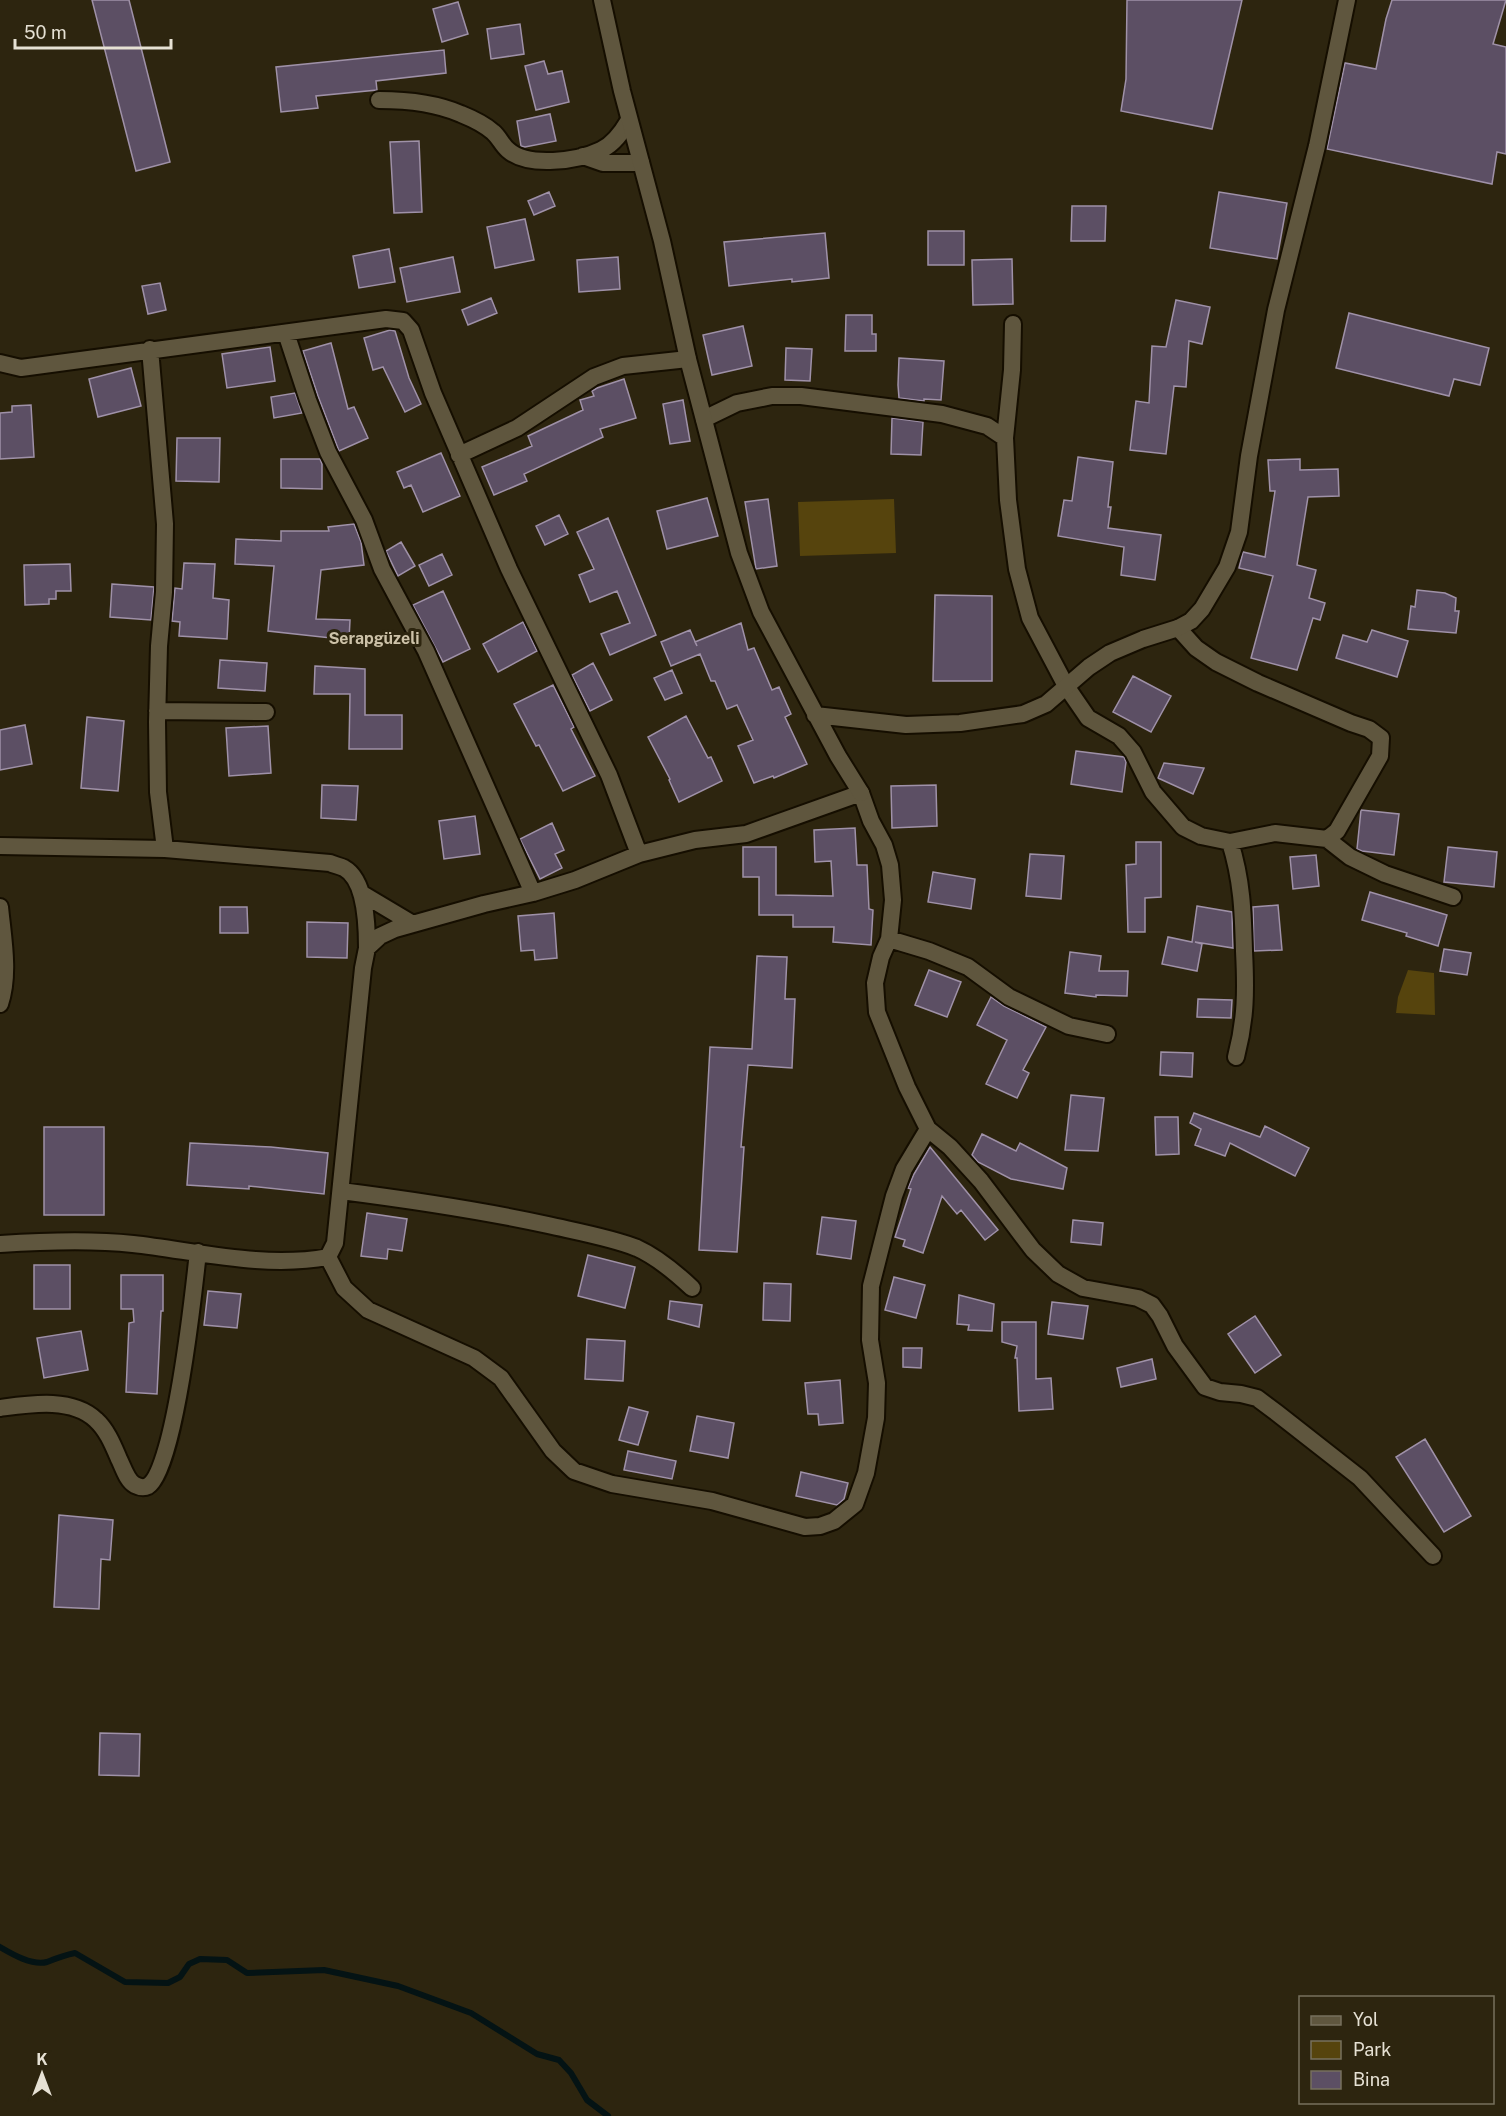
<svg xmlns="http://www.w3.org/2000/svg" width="1506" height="2116" font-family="'Public Sans',sans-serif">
  <rect width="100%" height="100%" fill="#2d250f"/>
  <path fill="#56440d" d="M 894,499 L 896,553 L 800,556 L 798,502 Z
    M 1408,970 L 1434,973 L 1435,1015 L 1396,1013 L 1398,997 Z"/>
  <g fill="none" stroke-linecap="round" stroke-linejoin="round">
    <path stroke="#041314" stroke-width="6" d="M 0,1947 C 12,1954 32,1966 47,1962 C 57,1958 65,1955 75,1953 L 125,1982 L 168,1983 L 180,1977 L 189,1964 L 200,1959 L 227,1960 L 247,1973 L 324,1970 L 398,1986 L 471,2013 L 537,2054 L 559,2060 L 571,2073 L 587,2100 L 608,2116"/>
  </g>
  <path fill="#5c4f64" stroke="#9f91a8" stroke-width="1.5" d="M 92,0 L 129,0 L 170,162 L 136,171 Z
    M 1127,0 L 1242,0 L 1212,129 L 1121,111 L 1126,79 Z
    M 1392,0 L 1506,0 L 1493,44 L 1506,47 L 1506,154 L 1497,152 L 1492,184 L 1327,149 L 1345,63 L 1376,69 L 1386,19 Z
    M 458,2 L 468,34 L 442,42 L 433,9 Z
    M 520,24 L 524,54 L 491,59 L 487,29 Z
    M 444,50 L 446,73 L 376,81 L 377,90 L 316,96 L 318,108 L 281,112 L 276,67 Z
    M 544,61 L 548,74 L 562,71 L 569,102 L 536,110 L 525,66 Z
    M 550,114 L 556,141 L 525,147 L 521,146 L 517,121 Z
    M 419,141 L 422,212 L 394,213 L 390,142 Z
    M 549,192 L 555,206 L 534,215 L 528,201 Z
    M 1219,192 L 1287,203 L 1277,259 L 1210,248 Z
    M 1072,206 L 1106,206 L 1105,241 L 1071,241 Z
    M 525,219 L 534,260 L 495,268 L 487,227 Z
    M 928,231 L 964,231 L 964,265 L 928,265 Z
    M 825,233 L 829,278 L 792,282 L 792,279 L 729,286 L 724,242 Z
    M 389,249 L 395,282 L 359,288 L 353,256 Z
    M 453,257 L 460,292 L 407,302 L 400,268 Z
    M 618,257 L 620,289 L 579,292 L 577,260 Z
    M 1012,259 L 1013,304 L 973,305 L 972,260 Z
    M 160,283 L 166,310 L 148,314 L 142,286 Z
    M 491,298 L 497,313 L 468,325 L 462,310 Z
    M 1176,300 L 1210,307 L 1202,344 L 1189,341 L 1186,387 L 1174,386 L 1166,454 L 1130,450 L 1136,401 L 1149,403 L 1152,346 L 1166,347 Z
    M 1349,313 L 1489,348 L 1480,385 L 1454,379 L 1449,396 L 1336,368 Z
    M 846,315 L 872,315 L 872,334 L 876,334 L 876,351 L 845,351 Z
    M 743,326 L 752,366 L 712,375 L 703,335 Z
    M 390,330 L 395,331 L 409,378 L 421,404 L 405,412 L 383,367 L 373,370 L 364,338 Z
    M 331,343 L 348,409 L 354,407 L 368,438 L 339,451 L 318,396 L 303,351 Z
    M 270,347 L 275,381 L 227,388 L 222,354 Z
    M 786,348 L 812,349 L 810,381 L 785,380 Z
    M 899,358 L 944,361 L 941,400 L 924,399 L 924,401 L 899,398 L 898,385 Z
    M 131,368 L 141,406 L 98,417 L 89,379 Z
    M 624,379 L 636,418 L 600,429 L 603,437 L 524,474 L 527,481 L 494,495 L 482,467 L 532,446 L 528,436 L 583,410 L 580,400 L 594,396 L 592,391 L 597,388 Z
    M 295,393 L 302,413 L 274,418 L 271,397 Z
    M 683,400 L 690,441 L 670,444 L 663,404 Z
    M 31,405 L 34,457 L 0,459 L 0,413 L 12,412 L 12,406 Z
    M 892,418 L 923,422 L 921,455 L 891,454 Z
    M 177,438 L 220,438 L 219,482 L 176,481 Z
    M 441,453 L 460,496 L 423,512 L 411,485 L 404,488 L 397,472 Z
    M 1078,457 L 1113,462 L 1108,507 L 1111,507 L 1108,528 L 1161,535 L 1155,580 L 1121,575 L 1124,547 L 1058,536 L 1064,500 L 1072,501 Z
    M 281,459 L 320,459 L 322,464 L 322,489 L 281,488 Z
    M 1300,459 L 1300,470 L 1338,469 L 1339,496 L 1308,497 L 1297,565 L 1316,570 L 1309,598 L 1325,603 L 1320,620 L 1313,618 L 1297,670 L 1251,658 L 1273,576 L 1239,568 L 1243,552 L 1265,557 L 1275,491 L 1270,491 L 1268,460 Z
    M 707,498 L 718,536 L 667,549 L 657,511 Z
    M 768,499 L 777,566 L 756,569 L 745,502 Z
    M 559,515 L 568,534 L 545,545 L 536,526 Z
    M 608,518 L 656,635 L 610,655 L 601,634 L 630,623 L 617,591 L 590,602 L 579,575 L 594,569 L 577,532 Z
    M 354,524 L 361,542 L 364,565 L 321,570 L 316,619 L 350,620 L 349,640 L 268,631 L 274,566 L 235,564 L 236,539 L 281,541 L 281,531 L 329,531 L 328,527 Z
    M 401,542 L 415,566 L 398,576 L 386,551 Z
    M 442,554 L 452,575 L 429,586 L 419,565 Z
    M 184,563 L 215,564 L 213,598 L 229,600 L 227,639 L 179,636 L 180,622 L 172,621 L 175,588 L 182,589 Z
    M 70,564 L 71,591 L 56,591 L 56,599 L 49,599 L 49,604 L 25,605 L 24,565 Z
    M 112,584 L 154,587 L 151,620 L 110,617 Z
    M 1417,590 L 1445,593 L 1456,598 L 1455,611 L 1459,611 L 1456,633 L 1408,629 L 1411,606 L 1415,607 Z
    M 443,591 L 470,649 L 443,662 L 413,605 Z
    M 935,595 L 992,596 L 992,681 L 933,681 Z
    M 523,622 L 537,651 L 498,672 L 483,644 Z
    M 741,623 L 748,650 L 754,648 L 772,690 L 779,687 L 791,714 L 785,717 L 807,764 L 774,778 L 773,776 L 754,783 L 738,746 L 753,740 L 737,705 L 727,709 L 715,681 L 711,681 L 700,654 L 671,666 L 661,642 L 690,630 L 697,646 L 695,642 Z
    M 1372,630 L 1408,641 L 1397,677 L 1336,658 L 1343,635 L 1367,642 Z
    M 220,660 L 267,663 L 265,691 L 218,688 Z
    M 593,663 L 612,700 L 590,711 L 572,675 Z
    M 315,666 L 365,669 L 365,715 L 402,715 L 402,749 L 349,749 L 350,694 L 314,694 Z
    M 672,670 L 682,693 L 665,700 L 654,678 Z
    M 1133,676 L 1171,696 L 1151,732 L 1113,712 Z
    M 553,685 L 574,727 L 571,729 L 595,776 L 563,791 L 539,745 L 536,746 L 514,704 Z
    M 686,716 L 708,758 L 711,757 L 722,781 L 679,802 L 669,780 L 670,779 L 648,737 Z
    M 87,717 L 124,721 L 118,791 L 81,788 Z
    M 25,725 L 32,764 L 0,770 L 0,730 Z
    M 268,726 L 271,773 L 229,776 L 226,728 Z
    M 1076,751 L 1124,757 L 1126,762 L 1122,792 L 1071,784 Z
    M 1164,763 L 1204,768 L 1193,794 L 1158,778 Z
    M 322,785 L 358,786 L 356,820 L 321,818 Z
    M 936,785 L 937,826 L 892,828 L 891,786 Z
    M 1361,810 L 1399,814 L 1394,855 L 1362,851 L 1357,849 Z
    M 475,816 L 480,854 L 444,859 L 439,821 Z
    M 552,823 L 564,850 L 555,854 L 562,868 L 540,879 L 520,839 Z
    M 855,828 L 857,865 L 867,865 L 869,909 L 873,910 L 871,945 L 833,942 L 834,927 L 793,927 L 793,915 L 759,915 L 759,877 L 743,877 L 743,847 L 776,847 L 776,895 L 833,896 L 831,861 L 815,862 L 814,830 Z
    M 1136,842 L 1161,842 L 1161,897 L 1145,898 L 1145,932 L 1128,932 L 1126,865 L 1136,864 Z
    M 1448,847 L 1497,852 L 1494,887 L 1444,882 Z
    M 1030,854 L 1064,856 L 1061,899 L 1026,896 Z
    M 1316,855 L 1319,886 L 1293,889 L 1290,857 Z
    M 933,872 L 975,879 L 971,909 L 928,902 Z
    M 1370,892 L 1447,915 L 1438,946 L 1406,936 L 1407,933 L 1362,920 Z
    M 1278,905 L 1282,950 L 1254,951 L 1253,907 Z
    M 1197,906 L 1232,912 L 1233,948 L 1195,942 L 1202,944 L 1197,971 L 1162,964 L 1168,937 L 1192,942 Z
    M 220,907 L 247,907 L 248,933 L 220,933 Z
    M 554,913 L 557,958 L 535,960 L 534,950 L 521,951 L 518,916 Z
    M 307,922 L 348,923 L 347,958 L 307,957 Z
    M 1444,949 L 1471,953 L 1467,975 L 1440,971 Z
    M 1070,952 L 1101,956 L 1099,971 L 1128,971 L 1127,996 L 1096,995 L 1096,997 L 1065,993 Z
    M 757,956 L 787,957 L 785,999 L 795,999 L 792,1068 L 748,1065 L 741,1147 L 744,1147 L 737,1252 L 699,1250 L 710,1047 L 752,1049 Z
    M 929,970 L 961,982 L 947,1017 L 915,1005 Z
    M 991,997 L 1004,1006 L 1046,1027 L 1023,1070 L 1029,1073 L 1017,1098 L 986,1084 L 1007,1040 L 977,1025 Z
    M 1198,999 L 1232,1000 L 1231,1018 L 1197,1017 Z
    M 1161,1052 L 1193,1053 L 1192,1077 L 1160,1075 Z
    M 1071,1095 L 1104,1098 L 1098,1151 L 1065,1150 Z
    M 1194,1113 L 1260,1137 L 1265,1126 L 1309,1148 L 1295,1176 L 1230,1143 L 1225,1156 L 1195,1145 L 1201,1129 L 1190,1123 Z
    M 1155,1117 L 1178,1117 L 1179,1154 L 1156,1155 Z
    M 44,1127 L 104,1127 L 104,1215 L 44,1215 Z
    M 982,1134 L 1016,1151 L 1020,1143 L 1067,1168 L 1063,1189 L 1011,1179 L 978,1162 L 972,1155 Z
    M 190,1143 L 271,1147 L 328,1153 L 324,1194 L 249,1186 L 249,1189 L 187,1185 Z
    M 930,1147 L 998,1230 L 985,1240 L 961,1210 L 957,1214 L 942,1196 L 923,1253 L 903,1246 L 905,1240 L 895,1237 L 911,1189 L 908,1188 L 914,1174 Z
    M 367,1213 L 407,1219 L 402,1251 L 388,1249 L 387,1259 L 361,1256 Z
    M 822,1217 L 856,1221 L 851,1259 L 817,1254 Z
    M 1073,1220 L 1103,1223 L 1101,1245 L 1071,1242 Z
    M 588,1255 L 635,1267 L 625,1308 L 578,1296 Z
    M 34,1265 L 70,1265 L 70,1309 L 34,1309 Z
    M 121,1275 L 163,1275 L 163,1311 L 161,1311 L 157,1394 L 126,1392 L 129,1323 L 134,1322 L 133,1309 L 121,1309 Z
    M 894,1277 L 925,1285 L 916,1318 L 885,1310 Z
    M 764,1283 L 791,1284 L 790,1321 L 763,1320 Z
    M 208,1291 L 241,1294 L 237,1328 L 204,1325 Z
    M 959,1295 L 994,1304 L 992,1331 L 968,1330 L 969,1325 L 957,1324 Z
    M 670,1301 L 702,1305 L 699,1327 L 668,1319 Z
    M 1052,1302 L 1088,1306 L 1083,1339 L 1048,1334 Z
    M 1255,1316 L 1281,1355 L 1255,1373 L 1228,1334 Z
    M 1002,1322 L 1036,1322 L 1036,1379 L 1051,1378 L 1053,1409 L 1019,1411 L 1017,1358 L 1015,1358 L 1017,1346 L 1002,1342 Z
    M 81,1331 L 88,1370 L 44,1378 L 37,1338 Z
    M 587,1339 L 625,1341 L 623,1381 L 585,1379 Z
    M 903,1348 L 922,1348 L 921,1368 L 903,1367 Z
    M 1152,1359 L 1156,1379 L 1121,1387 L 1117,1368 Z
    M 840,1380 L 843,1423 L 819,1425 L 818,1414 L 808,1414 L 805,1383 Z
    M 629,1407 L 648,1412 L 638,1445 L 619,1440 Z
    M 697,1416 L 734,1423 L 728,1458 L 690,1451 Z
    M 1425,1439 L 1471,1516 L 1444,1532 L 1396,1457 Z
    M 628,1451 L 676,1461 L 672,1479 L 624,1470 Z
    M 801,1472 L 848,1483 L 844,1499 L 837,1505 L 796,1496 Z
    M 59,1515 L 113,1520 L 110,1560 L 101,1559 L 99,1609 L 54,1607 Z
    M 100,1733 L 140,1734 L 139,1776 L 99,1775 Z"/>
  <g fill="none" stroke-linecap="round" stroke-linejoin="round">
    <defs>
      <path id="minor" d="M 379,100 C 406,100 436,103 461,114 C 471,118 485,125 493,132 C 499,137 502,145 508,150 C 528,168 578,161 601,150 C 614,144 622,132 629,120
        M 583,156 L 603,163 L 641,163
        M 1013,324 L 1012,370 L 1005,438 L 1008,500 L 1017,569 L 1030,618 L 1066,686 L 1088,718 L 1119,736 L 1133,752 L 1153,792 L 1183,827 L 1201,836 L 1230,842 L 1275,833 L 1327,839 L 1337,831 L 1380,756 L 1381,738 L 1369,729 L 1351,723 L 1258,683 L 1216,662 L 1196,648 L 1178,628
        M 286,333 L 308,400 L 328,452 L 364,520 L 382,569 L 426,651 L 533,893
        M 150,349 L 165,524 L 164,592 L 159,646 L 157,722 L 158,792 L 165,849
        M 0,363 L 21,368 L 386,319 L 403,321 L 411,330 L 433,393 L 509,569 L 609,775 L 639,854
        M 704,419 L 737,403 L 772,396 L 801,396 L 942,414 L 987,426 L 1005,438
        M 459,455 L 517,428 L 594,377 L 623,366 L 688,359
        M 157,711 L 266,712
        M 1327,839 L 1350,857 L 1385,874 L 1453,897
        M 1230,842 C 1242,880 1243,912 1244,951 C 1246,990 1246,1019 1236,1057
        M 0,846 L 165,849 L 330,863 C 334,865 340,866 344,868 C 366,880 367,926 367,948
        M 361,893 L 413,924
        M 0,907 C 3,938 10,974 0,1004
        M 889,939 L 929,951 L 968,967 L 1009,997 L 1069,1026 L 1107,1034
        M 341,1191 C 411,1200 480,1210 548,1225 C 574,1231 613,1238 637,1248 C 657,1257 676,1273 692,1288
        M 0,1244 C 44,1241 89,1239 133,1244 C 196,1251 264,1269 328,1257 L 335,1243 L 363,968 L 367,948 L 380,936 L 395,929 L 484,904 L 533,893 L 575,880 L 639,854 L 695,840 L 746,834 L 861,793 L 871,821 L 884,845 L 890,865 L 893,900 L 889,939 L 881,957 L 875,983 L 877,1012 L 907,1087 L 928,1129 L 950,1147 L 981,1181 L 1033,1250 L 1058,1274 L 1083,1288 L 1138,1298 L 1152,1305 L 1160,1316 L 1175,1346 L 1205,1387 L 1220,1392 L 1241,1394 L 1257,1398 L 1277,1413 L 1360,1478 L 1433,1556
        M 328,1257 L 344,1288 L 368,1310 L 474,1358 L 501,1378 L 553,1451 L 574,1471 L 612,1484 L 712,1501 L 805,1527 L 820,1526 L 834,1521 L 855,1504 L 866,1473 L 876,1418 L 877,1383 L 870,1340 L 871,1286 L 894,1196 L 904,1169 L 928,1129
        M 0,1408 C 30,1404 72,1397 96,1420 C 107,1430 113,1445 119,1459 C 123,1467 127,1481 135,1485 C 139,1487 144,1488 148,1486 C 175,1470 194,1289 198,1252"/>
      <path id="tertiary" d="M 602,0 L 622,91 L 662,241 L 688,359 L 739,553 L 761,612 L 838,756 L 861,793
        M 815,715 L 906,725 L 960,723 L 1023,714 L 1046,704 L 1089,667 L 1110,653 L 1143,639 L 1178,628 L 1191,621 L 1202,609 L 1227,567 L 1239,532 L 1249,456 L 1276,310 L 1317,146 L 1347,0"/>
    </defs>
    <use href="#minor" stroke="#150e00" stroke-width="20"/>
    <use href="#tertiary" stroke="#150e00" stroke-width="20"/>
    <use href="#minor" stroke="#5f563e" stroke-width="16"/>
    <use href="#tertiary" stroke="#5f563e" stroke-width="16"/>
  </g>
  <g text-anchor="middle" stroke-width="6" stroke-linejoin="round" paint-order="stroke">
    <g font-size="16" font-weight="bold" fill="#cdc2a8" stroke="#2d250f">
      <text x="374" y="644">Serapgüzeli</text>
    </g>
  </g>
  <rect x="1299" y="1996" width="195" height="108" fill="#2d250f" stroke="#77705e" stroke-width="1.5"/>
  <rect x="1311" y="2016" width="30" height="9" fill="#5f563e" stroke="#77705e" stroke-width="1.5"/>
  <text x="1353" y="2026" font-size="18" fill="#e6e1d4">Yol</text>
  <rect x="1311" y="2041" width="30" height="18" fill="#56440d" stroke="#77705e" stroke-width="1.5"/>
  <text x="1353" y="2056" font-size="18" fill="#e6e1d4">Park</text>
  <rect x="1311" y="2071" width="30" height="18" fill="#5c4f64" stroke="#77705e" stroke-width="1.5"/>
  <text x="1353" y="2086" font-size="18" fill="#e6e1d4">Bina</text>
  <g transform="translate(42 2074)" stroke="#2d250f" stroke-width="4.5" paint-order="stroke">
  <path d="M0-4.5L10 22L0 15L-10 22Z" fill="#e6e1d4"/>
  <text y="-9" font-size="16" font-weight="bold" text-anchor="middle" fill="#e6e1d4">K</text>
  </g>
  <path d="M15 39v9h156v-9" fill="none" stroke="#e6e1d4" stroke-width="3"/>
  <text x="24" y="39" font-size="18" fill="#e6e1d4" stroke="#2d250f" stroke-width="4.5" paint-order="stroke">50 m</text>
</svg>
